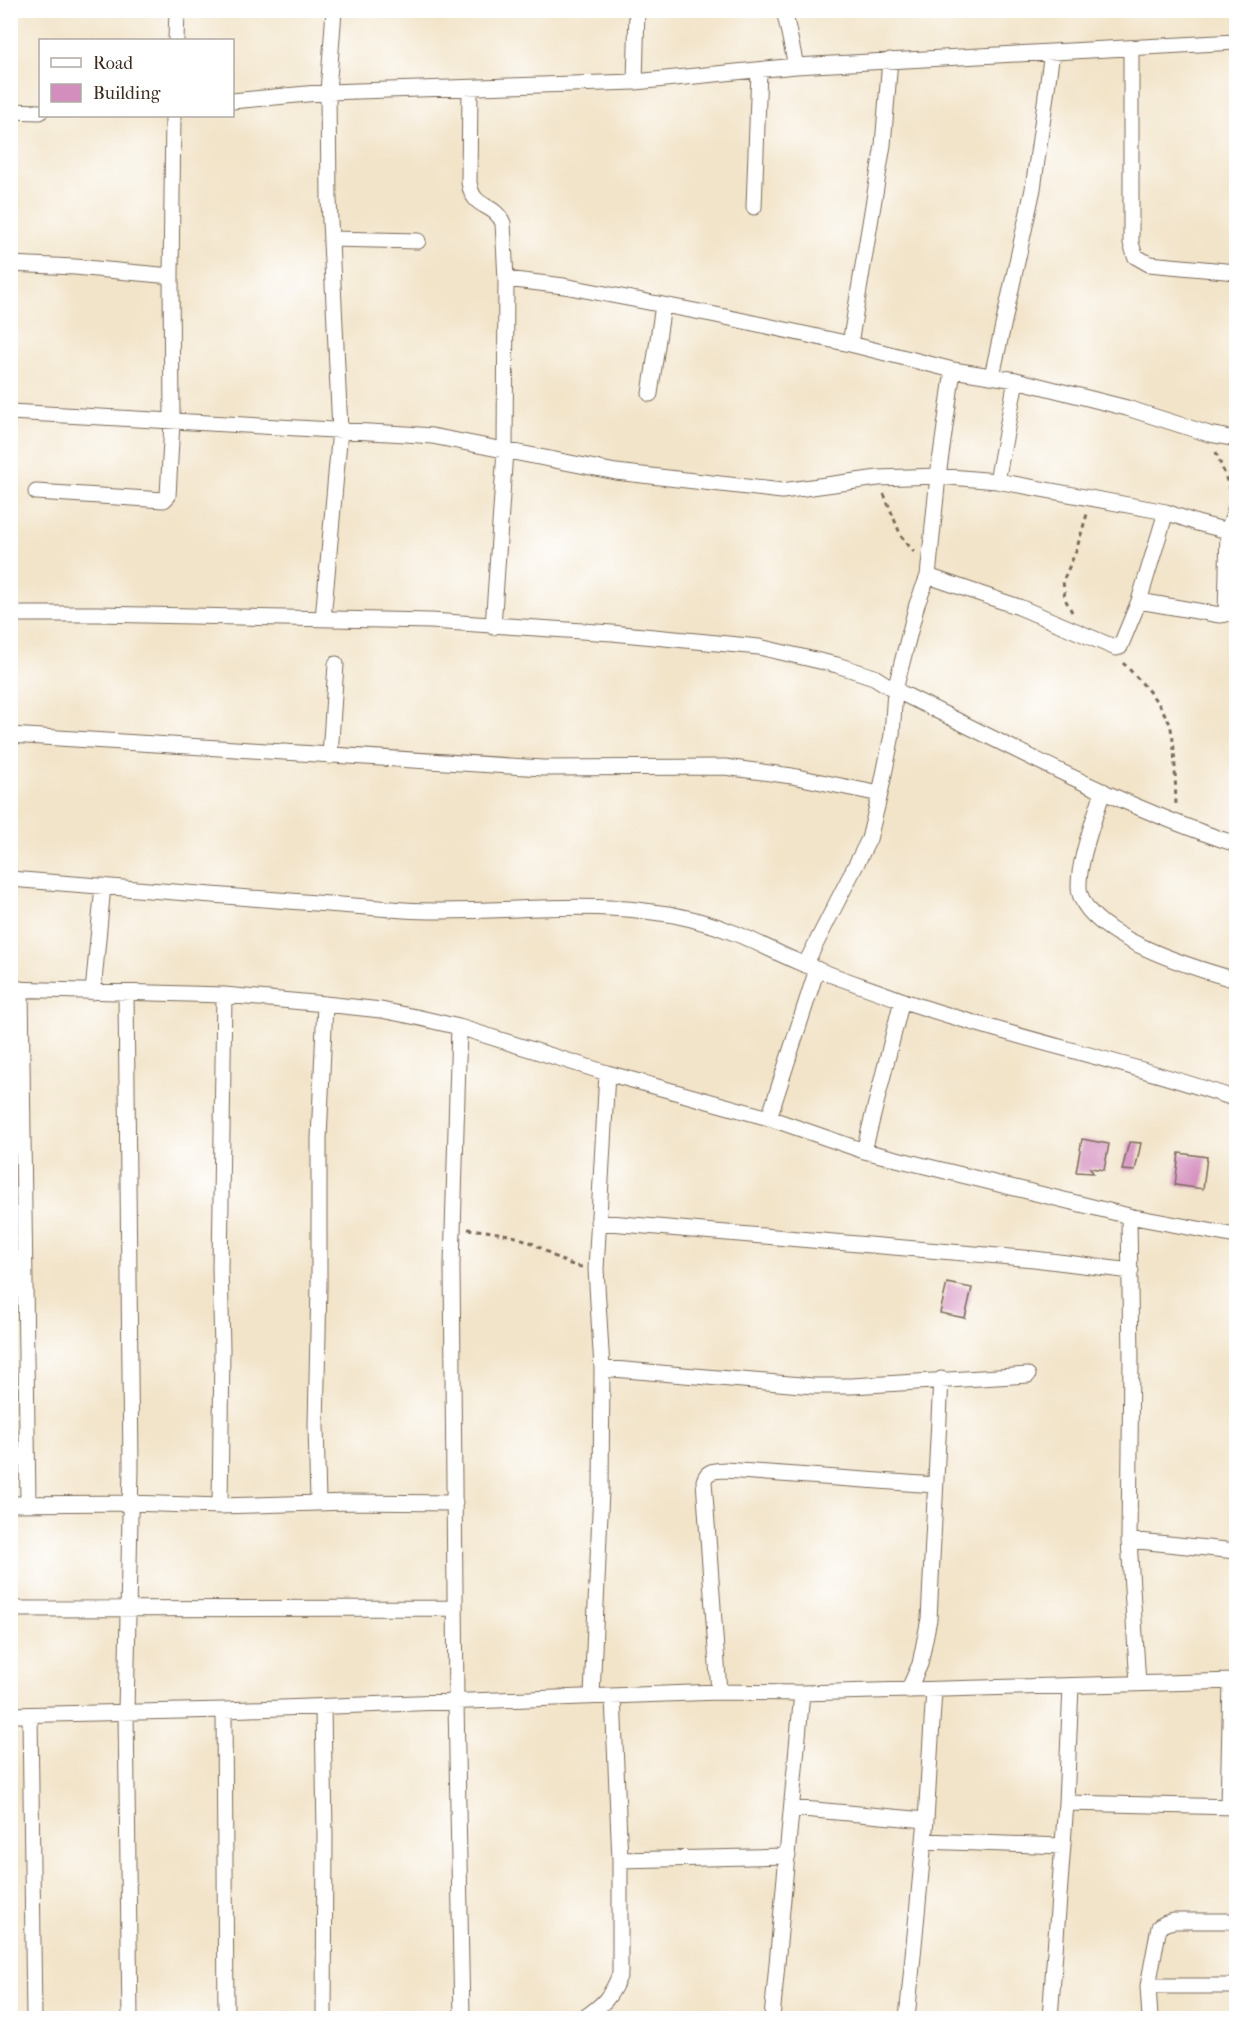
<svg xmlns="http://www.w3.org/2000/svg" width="1247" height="2029" font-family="'IM FELL French Canon',serif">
  <rect width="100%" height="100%" fill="#fff"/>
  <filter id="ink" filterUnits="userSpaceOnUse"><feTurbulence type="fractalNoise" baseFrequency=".0167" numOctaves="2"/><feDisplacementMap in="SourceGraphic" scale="12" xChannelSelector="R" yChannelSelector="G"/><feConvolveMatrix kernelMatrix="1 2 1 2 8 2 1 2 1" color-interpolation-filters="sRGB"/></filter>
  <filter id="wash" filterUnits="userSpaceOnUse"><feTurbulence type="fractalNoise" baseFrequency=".008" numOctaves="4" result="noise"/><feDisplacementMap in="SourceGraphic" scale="24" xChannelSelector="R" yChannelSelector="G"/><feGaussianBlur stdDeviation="1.35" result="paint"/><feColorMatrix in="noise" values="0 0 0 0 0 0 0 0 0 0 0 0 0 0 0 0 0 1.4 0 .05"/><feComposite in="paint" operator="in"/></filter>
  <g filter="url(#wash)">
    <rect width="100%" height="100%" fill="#f2e4c9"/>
    <g id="blocks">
      <path fill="#d48ebe" d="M 1082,1139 L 1109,1144 L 1104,1170 L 1090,1168 L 1093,1173 L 1076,1172 Z
        M 1129,1142 L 1141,1143 L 1135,1171 L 1122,1170 Z
        M 1179,1153 L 1207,1157 L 1203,1189 L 1175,1185 Z
        M 947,1283 L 972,1288 L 965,1318 L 940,1313 Z"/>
    </g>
  </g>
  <g filter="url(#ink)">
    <use href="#blocks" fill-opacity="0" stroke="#7b6b5a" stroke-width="1.5"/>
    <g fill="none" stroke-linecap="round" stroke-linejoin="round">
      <defs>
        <path id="street" d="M 784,10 L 796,66
          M 176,40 L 177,10
          M 1131,48 L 1131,243 L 1135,256 L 1149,264 L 1236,272
          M 635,82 L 637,10
          M 470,89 L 469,182 C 473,211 493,201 503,223 L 506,279 L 564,286 L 716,315 L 850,344 L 953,370 L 1016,380 L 1127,408 L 1209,434 L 1236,439
          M 232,101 L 328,92 L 635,82 L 796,66 L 1236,42
          M 10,111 L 40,112
          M 754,207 L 759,70
          M 331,239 L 418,241
          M 10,264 L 75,267 L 171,276
          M 850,344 L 883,145 L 890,60
          M 992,376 L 1033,189 L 1052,52
          M 650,394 L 663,305
          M 10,412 L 406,434 L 432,436 L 616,472 L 782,491 L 878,478 L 938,476 L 997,481 L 1166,512 L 1197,523 L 1236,533
          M 997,481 L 1016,380
          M 36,492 L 164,500 L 168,496 L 172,422 L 171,276 L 173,116
          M 928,576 L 1019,607 L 1116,648 L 1120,647 L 1139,601 L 1166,512
          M 1139,601 L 1220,615 L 1226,614 L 1228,530 L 1236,507
          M 10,614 L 97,614 L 431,621 L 612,633 L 759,647 L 837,665 L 874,677 L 895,690 C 1007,744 1118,806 1236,844
          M 323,619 L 340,430 L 329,200 L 328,92 L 334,10
          M 493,627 L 505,451 L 506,279
          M 10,735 L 543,768 L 725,767 L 792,776 L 880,794
          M 330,756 L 336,664
          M 1103,791 C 1096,814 1074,872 1080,894 C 1092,938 1197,969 1236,980
          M 10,879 L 404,910 C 484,915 565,901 645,911 C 676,914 708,922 737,934 C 759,943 781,955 803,964 C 835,977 869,988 901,1000 C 1012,1038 1126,1061 1236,1099
          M 805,965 L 869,839 L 880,794 L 892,735 L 895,690 L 917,604 L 928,576 L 938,476 L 953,370
          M 10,989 L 224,995 L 325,1004 L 381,1010 L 416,1017 L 459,1027 L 607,1073 L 769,1118 L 864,1151 L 1129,1216 L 1236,1236
          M 21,989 L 28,1504
          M 93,992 L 103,886
          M 126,993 L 131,1467 L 126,1712 L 130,2018
          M 459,1027 L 452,1265 L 456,1702 L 462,2018
          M 769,1118 L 817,969
          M 864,1151 L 902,1000
          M 1129,1216 L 1131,1359 L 1129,1540 L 1138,1684
          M 598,1222 L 1034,1259 L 1131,1271
          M 602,1368 L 813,1386 L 852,1386 L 1028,1375
          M 318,1502 L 316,1426 L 319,1285 L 319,1139 L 325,1004
          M 10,1504 L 130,1503 L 220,1506 L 349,1502 L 455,1503
          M 220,1506 L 222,1349 L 220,1268 L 224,995
          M 1129,1540 L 1236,1551
          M 10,1609 L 455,1608
          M 908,1691 L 920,1664 L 929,1619 L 941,1379
          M 719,1692 L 704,1481 C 707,1470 715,1471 725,1470 L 935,1485
          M 592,1696 L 601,1490 L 602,1368 L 596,1269 L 607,1073
          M 323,1707 L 325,1835 L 324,2018
          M 224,1710 L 226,2018
          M 10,1715 L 224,1710 L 719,1692 L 802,1693 L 1236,1681
          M 30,1715 L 34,2018
          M 1066,1803 L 1236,1807
          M 1228,1806 L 1231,1681
          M 792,1808 L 926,1820
          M 924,1841 L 1062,1846
          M 620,1860 L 788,1856
          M 1148,1986 L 1236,1986
          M 584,2018 C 603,2005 611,1997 620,1974 L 620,1860 L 613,1697
          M 772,2018 L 802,1693
          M 907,2018 L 926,1820 L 934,1690
          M 1050,2018 L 1066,1803 L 1071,1686
          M 1150,2018 L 1148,1986 L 1159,1927 L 1166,1923 L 1174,1921 L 1236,1921"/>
      </defs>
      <use href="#street" stroke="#7b6b5a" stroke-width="17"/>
      <path stroke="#7b6b5a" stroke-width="3" stroke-dasharray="4.5 4.5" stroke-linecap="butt" d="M 1216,452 L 1232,494
        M 884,494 L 901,536 L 914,552
        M 1072,612 L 1065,599 L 1063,581 L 1076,551 L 1087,514
        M 1123,663 C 1139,679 1159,701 1169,722 C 1176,740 1175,784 1176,805
        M 468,1229 C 488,1231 513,1234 532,1243 C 549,1252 562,1264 582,1267"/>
      <use href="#street" stroke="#fff" stroke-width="15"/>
    </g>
  </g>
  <rect width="1247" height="2029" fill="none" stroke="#fff" stroke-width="36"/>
  <rect x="39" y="39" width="195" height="78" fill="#ffffff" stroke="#b1aaa5" stroke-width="1.5"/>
  <rect x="51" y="58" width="30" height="9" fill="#ffffff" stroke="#b1aaa5" stroke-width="1.5"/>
  <text x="93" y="69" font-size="18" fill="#3b2a1e">Road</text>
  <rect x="51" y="84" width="30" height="18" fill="#d48ebe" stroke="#b1aaa5" stroke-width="1.5"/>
  <text x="93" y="99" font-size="18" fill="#3b2a1e">Building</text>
</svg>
